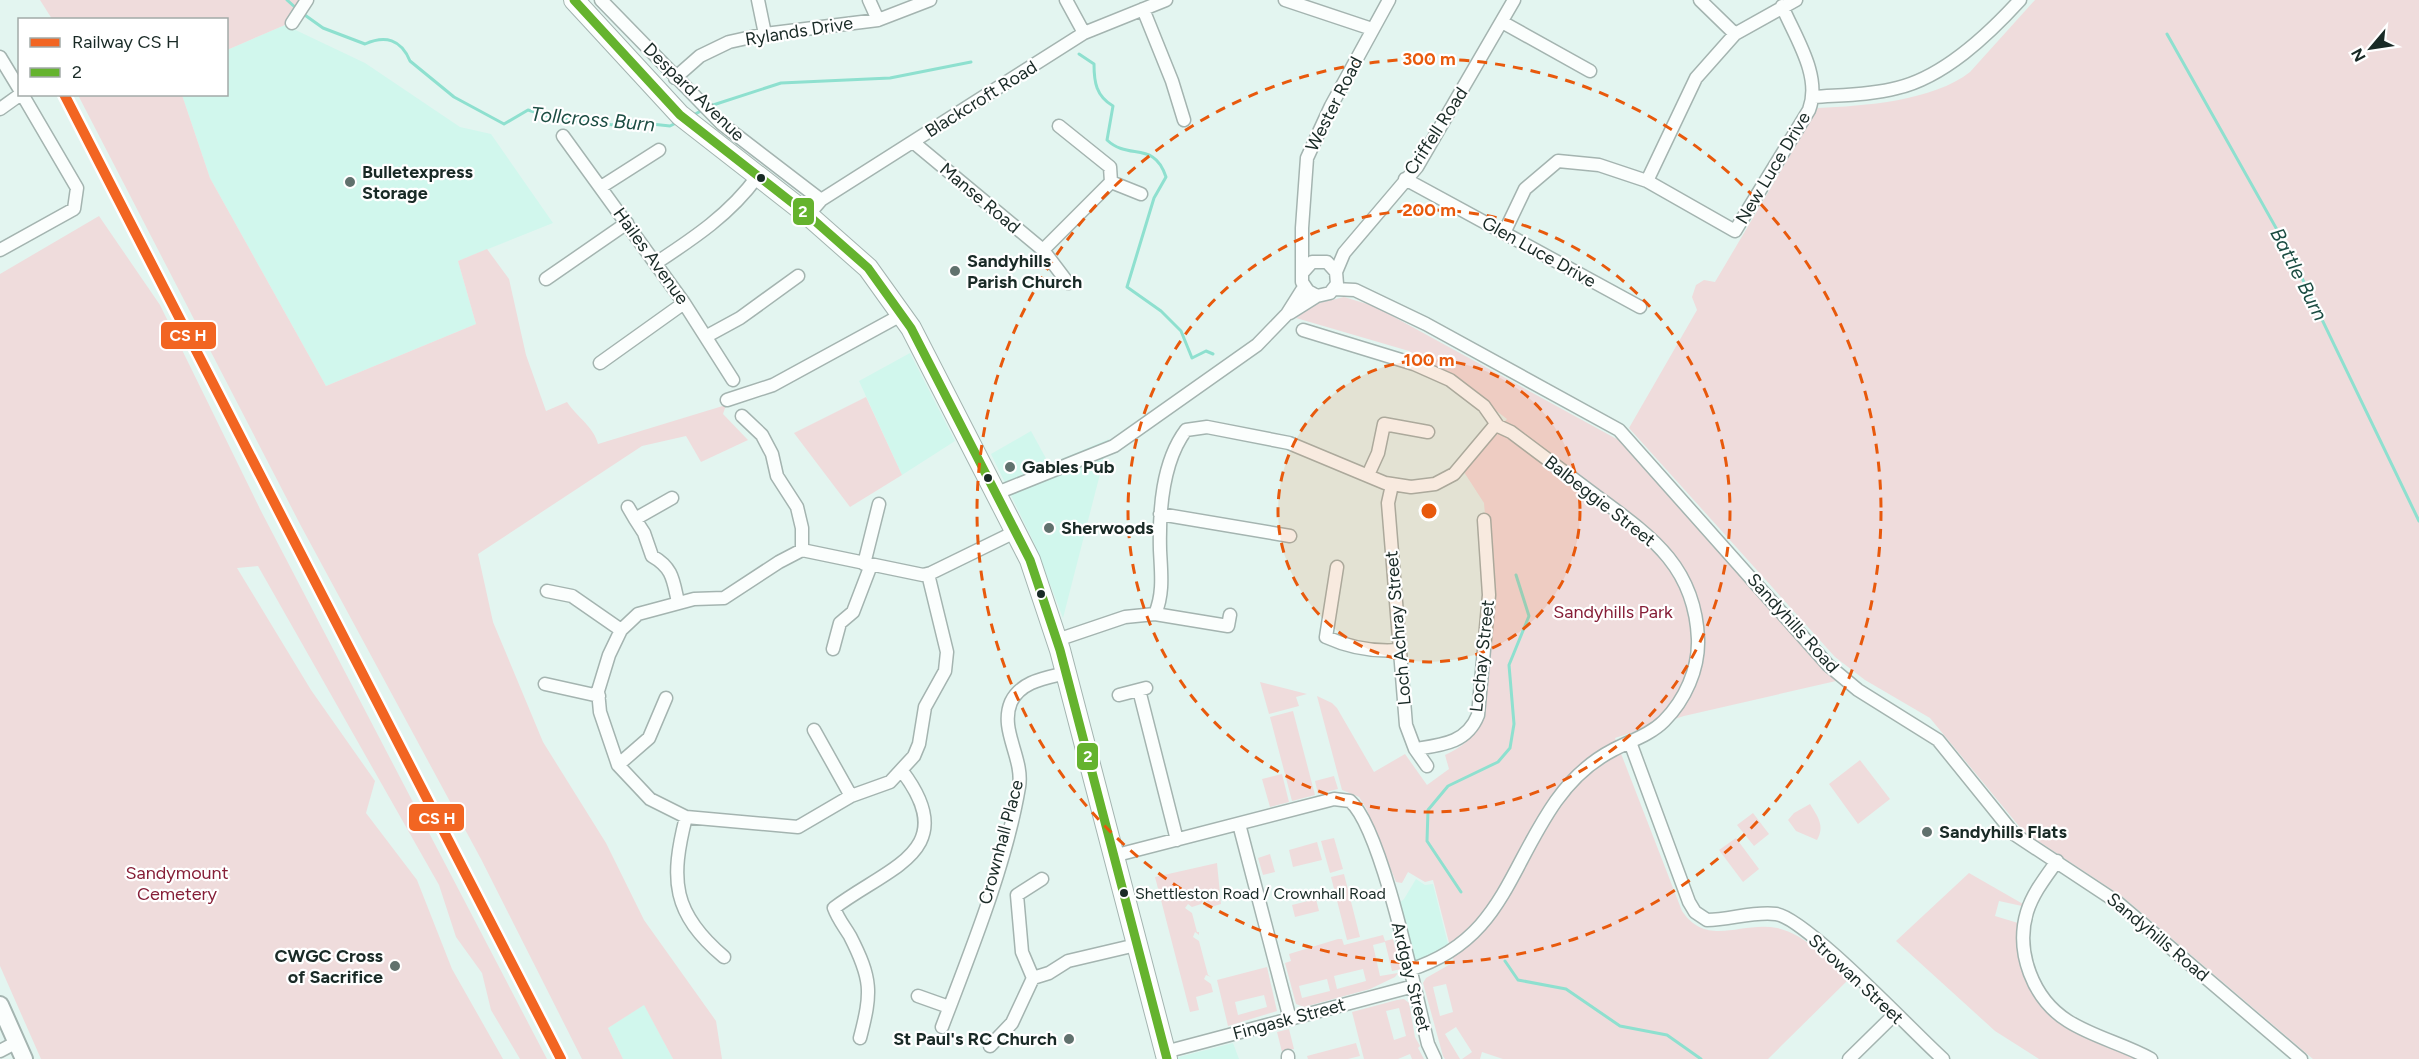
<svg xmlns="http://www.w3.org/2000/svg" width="2419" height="1059" font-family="Figtree,sans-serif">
  <rect width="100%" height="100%" fill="#e3f5f0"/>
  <path fill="#d1f7ed" d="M 285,25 L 365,63 L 460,127 L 491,134 L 553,223 L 458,261 L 476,324 L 326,386 L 210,178 L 182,95 L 226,94 L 227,50 Z
    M 910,353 L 955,441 L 902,475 L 859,381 Z
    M 1031,431 L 1049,464 L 1109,439 L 1063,618 L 1035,545 L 991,454 Z
    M 1416,879 L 1425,885 L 1433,884 L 1450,952 L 1411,969 L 1395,907 L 1404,899 Z
    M 644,1004 L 673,1059 L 623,1059 L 608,1028 Z
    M 1233,1043 L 1239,1059 L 1171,1059 Z"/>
  <path fill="#efdcdc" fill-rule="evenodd" d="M 40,0 L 301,0 L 285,25 L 227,50 L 226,20 L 52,19 Z
    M 2035,0 L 2419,0 L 2419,1059 L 2313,1059 L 2123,897 L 2023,831 L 1930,718 L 1865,680 L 1835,657 L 1629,428 L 1697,310 L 1692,297 L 1696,285 L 1704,280 L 1715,282 L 1818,108 C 1864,106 1933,101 1970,72 Z
    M 78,95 L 182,95 L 210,178 L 326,386 L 476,324 L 458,261 L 487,249 L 509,279 L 526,355 L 546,411 L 567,402 C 577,417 594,427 598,444 L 726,405 L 723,414 L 748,440 L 701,462 L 686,436 L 642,446 L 478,554 L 493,622 L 543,742 L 606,843 L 644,920 L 716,1021 L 722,1059 L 673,1059 L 644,1005 L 608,1028 L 623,1059 L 582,1059 L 481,859 L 301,526 Z
    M 99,216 L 160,305 L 261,511 L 547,1059 L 520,1059 L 491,1010 L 482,973 L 456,937 L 439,885 L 258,566 L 237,568 L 311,690 L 375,781 L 366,813 L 417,880 L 452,969 L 503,1059 L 41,1059 L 0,966 L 0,274 Z
    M 1344,297 L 1374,306 L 1624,443 L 1836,681 L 1684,716 L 1615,738 L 1682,911 C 1707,948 1741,921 1777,928 C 1805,934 1829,961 1850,978 L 1768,1059 L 1503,1059 L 1482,1052 L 1480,1059 L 1462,1059 L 1472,1052 L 1456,1027 L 1445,1034 L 1460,1059 L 1445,1059 L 1443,1056 L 1423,983 L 1426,978 L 1454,962 L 1433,880 L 1425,882 L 1408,872 L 1402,883 L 1396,882 L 1366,808 L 1359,797 L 1342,790 L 1317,696 L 1332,703 L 1337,708 L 1374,772 L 1405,754 L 1427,785 L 1449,769 L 1445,755 C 1460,748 1475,738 1481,721 L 1493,607 L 1484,503 L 1464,472 L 1507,419 L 1449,375 L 1409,351 L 1296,318 L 1315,304 ZM 1446,984 L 1453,1012 L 1440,1016 L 1433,987 Z
    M 866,397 L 902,475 L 850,507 L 794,433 Z
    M 1260,682 L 1307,694 L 1296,697 L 1299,706 L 1269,714 Z
    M 1293,711 L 1315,795 L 1292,801 L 1270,717 Z
    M 1860,760 L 1890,799 L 1858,824 L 1829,784 Z
    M 1282,774 L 1289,802 L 1270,807 L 1262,779 Z
    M 1334,776 L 1338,789 L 1318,794 L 1315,781 Z
    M 1810,804 C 1818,817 1825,826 1817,840 L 1796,831 L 1788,820 L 1794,813 Z
    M 1753,813 L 1769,834 L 1754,846 L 1737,825 Z
    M 1334,838 L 1343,869 L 1330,873 L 1321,841 Z
    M 1736,838 L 1759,869 L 1743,882 L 1719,850 Z
    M 1317,842 L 1322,860 L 1293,867 L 1289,850 Z
    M 1270,854 L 1275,872 L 1263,875 L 1258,858 Z
    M 1217,863 L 1221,904 L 1208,908 L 1205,907 L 1208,903 L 1204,900 L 1201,904 L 1192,907 L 1188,904 L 1185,908 L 1192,913 L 1197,932 L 1199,932 L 1199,935 L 1195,932 L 1193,937 L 1199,941 L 1208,975 L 1211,977 L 1206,975 L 1204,979 L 1211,984 L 1213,992 L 1196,997 L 1199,1010 L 1190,1012 L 1155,877 Z
    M 1969,873 L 2023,904 L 2022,906 L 1999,901 L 1995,916 L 2018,923 C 2014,966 2031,1011 2072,1031 C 2093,1042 2118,1049 2140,1059 L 2039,1059 L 1995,1031 L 1896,941 Z
    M 1344,874 L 1360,937 L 1347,940 L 1331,877 Z
    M 1316,899 L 1319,911 L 1295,917 L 1292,905 Z
    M 1383,935 L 1385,941 L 1393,939 L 1401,969 L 1392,971 L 1385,942 L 1373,945 L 1380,976 L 1398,973 L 1395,977 L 1370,989 L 1304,1007 L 1296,1004 L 1285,963 L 1291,961 L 1289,954 L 1338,939 L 1342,939 L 1344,945 ZM 1363,969 L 1366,981 L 1337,989 L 1334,976 ZM 1327,979 L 1330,991 L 1302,998 L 1299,986 Z
    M 1267,967 L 1277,1011 L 1228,1026 L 1217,980 ZM 1264,995 L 1267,1007 L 1238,1015 L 1235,1002 Z
    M 1397,1000 L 1404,999 L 1409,1003 L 1415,1037 L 1420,1046 L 1418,1048 L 1424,1059 L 1412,1059 L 1410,1054 L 1398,1059 L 1364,1059 L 1352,1012 ZM 1399,1008 L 1406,1036 L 1394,1040 L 1386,1011 Z
    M 1289,1029 L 1294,1049 L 1282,1052 L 1277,1032 Z
    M 1356,1043 L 1360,1056 L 1348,1059 L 1308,1059 L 1307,1056 Z"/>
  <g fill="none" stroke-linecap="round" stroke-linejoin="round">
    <path stroke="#8ee0cf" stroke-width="3" d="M 287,0 L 297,9
      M 302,13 L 323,28 L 365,44 C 385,35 401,39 410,61 L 454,97 L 504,124 L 528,110 L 554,118 L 622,126 L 642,123 L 670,126 L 678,122
      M 2167,34 L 2289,251 L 2419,521
      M 1079,54 L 1094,64 C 1094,82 1096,96 1113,106 L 1107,140 C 1129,161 1154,140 1166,177 L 1154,198 L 1127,287 L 1161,311 L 1181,331 L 1192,358 L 1206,351 L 1213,354
      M 710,106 L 781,83 L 890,78 L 971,62
      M 692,116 L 704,109
      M 1461,892 L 1427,841 L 1428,810 L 1448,786 L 1498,762 L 1510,748 L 1514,724 L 1509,665 L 1529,616 L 1516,575
      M 1505,961 L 1518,980 L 1566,989 L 1620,1026 L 1667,1035 L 1701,1059"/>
    <defs>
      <path id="street" d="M 601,0 L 722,124 L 821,200
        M 758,0 L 765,34
        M 869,0 L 878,20
        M 1066,0 L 1084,33
        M 1285,0 L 1372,29
        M 1700,0 L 1735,34
        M 1143,9 L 1172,81 L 1184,120
        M 1502,22 L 1590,71
        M 292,23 L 307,0
        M 0,57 L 20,90
        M 675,78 L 700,56 L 729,42 L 765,34 L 878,20 L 930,0
        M 1814,97 C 1841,95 1871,95 1897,88 C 1944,77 1988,35 2020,0
        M 0,109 L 21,94
        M 563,136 L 684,303 L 733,380
        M 913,142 L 1043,250 L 1068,283
        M 1405,179 L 1640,307
        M 1647,181 L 1696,78 L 1735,34 L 1796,0
        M 1111,182 L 1141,194
        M 601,187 L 659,150
        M 808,215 L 821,200 L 1084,33 L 1166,0
        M 1504,233 L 1525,189 L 1558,161 L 1599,165 L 1647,181 L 1735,231 L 1809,110 C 1822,76 1795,37 1782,6
        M 0,250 L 74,209 L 77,188 L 22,94
        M 1043,250 L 1111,182 L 1110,167 L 1059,126
        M 656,263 C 694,238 730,214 757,177
        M 1336,272 L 1344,253 L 1417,167 L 1514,0
        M 546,279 L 627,223
        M 1334,289 L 1355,290 L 1426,324 L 1619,430 L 1828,665 L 1858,690 L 1938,740 L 2014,834 L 2117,902 L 2301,1059
        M 1317,296 L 1308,291 L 1302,282 L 1302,228 L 1307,158 L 1331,106 L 1389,0
        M 1290,313 L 1317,296 L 1330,293 L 1337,284 L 1336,272 L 1327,262 L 1312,262 L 1304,271
        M 1303,330 L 1414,364 L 1450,380 L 1484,406 L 1498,426 L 1511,432 C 1539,453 1567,474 1595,495 C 1649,535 1695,565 1698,639 C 1699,669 1685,700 1664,721 C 1650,735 1630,741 1613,750 C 1590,762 1571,780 1556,801 C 1507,871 1501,941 1409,970
        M 707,336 L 740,318 L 798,276
        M 600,363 L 684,303
        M 727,400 L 773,385 L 903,314
        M 742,416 L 762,435 L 772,454 L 777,476 L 797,507 L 802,528 L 802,550
        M 1368,475 L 1378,453 L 1384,424 L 1428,432
        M 1392,485 L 1388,503 L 1406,725 L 1415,749 L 1427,766
        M 997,493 L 1114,446 L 1257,345 L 1287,314 L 1304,287
        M 672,498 L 635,519 L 644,533 L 652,556 C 673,568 673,580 678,602
        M 628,507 L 635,519
        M 1160,514 L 1290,536
        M 864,564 L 879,504
        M 1337,567 L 1326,637 C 1350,648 1373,652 1399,650
        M 928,574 L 947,652 L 945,671 L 925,707 L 919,744 L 914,756 L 890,782 L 851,796 L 798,827 L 686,817 L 650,799 L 618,765 L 600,712 L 598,691 L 609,655 L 621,630 L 638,614 L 694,599 L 724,598 L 779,562 L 802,550 L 923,575 L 931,573 L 1017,531
        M 547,591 L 572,596 L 621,630
        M 1155,614 C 1164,593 1161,572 1160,550 C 1159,510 1162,462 1186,430 L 1207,427 L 1289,443 L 1385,483 L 1411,487 L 1435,484 L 1454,474 L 1496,424
        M 1057,640 L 1125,617 L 1155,614 L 1228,626 L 1230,615
        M 833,649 L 840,623 L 853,612 L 871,565
        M 545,684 L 599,696
        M 1139,690 L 1177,840
        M 1119,695 L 1146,688
        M 814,730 L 851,796
        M 1630,742 L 1689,902 L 1695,912 L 1707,920 C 1730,920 1753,911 1776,914 C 1806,918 1914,1033 1943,1059
        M 1415,749 C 1442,745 1467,743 1478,715 L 1489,595 L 1484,520
        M 618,765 L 649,738 L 666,698
        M 686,817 C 670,880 672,913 724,957
        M 1239,824 L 1290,1019
        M 1113,856 L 1334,799 L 1350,801 C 1382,828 1416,996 1428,1044 L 1435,1059
        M 2057,861 C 2045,878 2033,893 2027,912 C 2015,952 2033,999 2068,1021 C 2093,1037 2124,1044 2151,1059
        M 1033,978 L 1022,952 L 1017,895 L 1042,879
        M 918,996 L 949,1007
        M 942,1027 C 970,953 1006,865 1019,787 C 1024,758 999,730 1011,702 C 1021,681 1046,678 1066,673
        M 860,1038 C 872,992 872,979 850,936 C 844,926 838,919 834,908 C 888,867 963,851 902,771
        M 990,1046 L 1012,1023 L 1033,978 L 1049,973 L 1068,961 L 1136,945
        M 0,1051 L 17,1042
        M 1165,1052 L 1414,986
        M 1288,1056 L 1288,1059
        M 1849,1059 L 1895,1014"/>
      <path id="secondary" d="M 0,1005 L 24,1059"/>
      <path id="primary" d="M 574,0 L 680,115 L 808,215 L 868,268 L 911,328 L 1030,560 L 1060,650 L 1167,1059"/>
    </defs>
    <use href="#street" stroke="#a4b4b0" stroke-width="15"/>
    <use href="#secondary" stroke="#a4b4b0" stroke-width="20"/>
    <use href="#primary" stroke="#a4b4b0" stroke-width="22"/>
    <use href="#street" stroke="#fbfefd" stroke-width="12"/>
    <use href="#secondary" stroke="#fbfefd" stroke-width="16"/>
    <use href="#primary" stroke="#fbfefd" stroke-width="20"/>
    <defs>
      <path id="bus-1" d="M 574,0 L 680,115 L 808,215 L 868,268 L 911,328 L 1030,560 L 1060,650 L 1167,1059"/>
    </defs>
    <use href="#bus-1" stroke="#fff" stroke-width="14"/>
    <use href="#bus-1" stroke="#65b32e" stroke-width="9"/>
    <defs>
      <path id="rail-1" d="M 64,94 L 561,1059"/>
    </defs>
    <use href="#rail-1" stroke="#fff" stroke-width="15"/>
    <use href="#rail-1" stroke="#f26522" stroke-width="10"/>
  </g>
  <circle cx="1429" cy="511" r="151" fill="#e8590c" fill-opacity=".12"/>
  <g fill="none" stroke="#e8590c" stroke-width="3" stroke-dasharray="10 8">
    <circle cx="1429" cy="511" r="151"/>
    <circle cx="1429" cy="511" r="301"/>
    <circle cx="1429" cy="511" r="452"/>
  </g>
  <g fill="#192a26" stroke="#fff" stroke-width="2">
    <circle cx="761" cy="178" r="5"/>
    <circle cx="988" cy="478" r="5"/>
    <circle cx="1041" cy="594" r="5"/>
    <circle cx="1124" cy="893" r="5"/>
  </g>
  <g fill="#60716d" stroke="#fff" stroke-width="2">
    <circle cx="350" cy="182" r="6"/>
    <circle cx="955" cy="271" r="6"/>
    <circle cx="1010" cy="467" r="6"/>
    <circle cx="1049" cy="528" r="6"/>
    <circle cx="1927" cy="832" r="6"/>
    <circle cx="395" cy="966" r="6"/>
    <circle cx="1069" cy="1039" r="6"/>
  </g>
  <g text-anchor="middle" stroke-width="4.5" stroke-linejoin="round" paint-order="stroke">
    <g font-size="16" fill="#192a26" stroke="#fff" text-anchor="start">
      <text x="1135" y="899">Shettleston Road / Crownhall Road</text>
    </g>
    <g font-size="18" fill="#192a26" stroke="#fff">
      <text transform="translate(799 31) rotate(-9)" y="6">Rylands Drive</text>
      <text transform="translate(694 92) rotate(44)" y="6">Despard Avenue</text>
      <text transform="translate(981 99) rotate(-32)" y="6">Blackcroft Road</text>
      <text transform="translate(1334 104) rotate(-63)" y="6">Wester Road</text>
      <text transform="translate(1436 131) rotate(-57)" y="6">Criffell Road</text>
      <text transform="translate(1773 168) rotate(-59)" y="6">New Luce Drive</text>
      <text transform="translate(980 198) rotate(40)" y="6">Manse Road</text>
      <text transform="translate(1539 252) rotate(29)" y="6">Glen Luce Drive</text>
      <text transform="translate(651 256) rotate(54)" y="6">Hailes Avenue</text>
      <text transform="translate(1600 501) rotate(38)" y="6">Balbeggie Street</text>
      <text transform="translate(1793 623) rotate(48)" y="6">Sandyhills Road</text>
      <text transform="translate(1398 628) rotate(-95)" y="6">Loch Achray Street</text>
      <text transform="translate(1482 656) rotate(-84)" y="6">Lochay Street</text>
      <text transform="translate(1001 842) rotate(-75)" y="6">Crownhall Place</text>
      <text transform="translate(2158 937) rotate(40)" y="6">Sandyhills Road</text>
      <text transform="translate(1411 977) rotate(76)" y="6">Ardgay Street</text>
      <text transform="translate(1856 979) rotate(43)" y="6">Strowan Street</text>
      <text transform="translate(1289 1019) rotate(-15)" y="6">Fingask Street</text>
    </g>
    <g font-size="18" font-weight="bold" fill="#192a26" stroke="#fff" text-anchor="start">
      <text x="362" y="178">Bulletexpress<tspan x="362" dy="21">Storage</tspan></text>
      <text x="967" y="267">Sandyhills<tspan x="967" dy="21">Parish Church</tspan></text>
      <text x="1022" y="473">Gables Pub</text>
      <text x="1061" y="534">Sherwoods</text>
      <text x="1939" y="838">Sandyhills Flats</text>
      <text x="383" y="962" text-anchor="end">CWGC Cross<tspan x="383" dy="21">of Sacrifice</tspan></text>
      <text x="1057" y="1045" text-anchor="end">St Paul's RC Church</text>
    </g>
    <g font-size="18" fill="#861f38" stroke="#fff">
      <text x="1613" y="618">Sandyhills Park</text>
      <text x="177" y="879">Sandymount<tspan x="177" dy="21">Cemetery</tspan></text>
    </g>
    <g font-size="20" font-style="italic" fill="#1c4d43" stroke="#fff">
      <text transform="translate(593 119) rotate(5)" y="7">Tollcross Burn</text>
      <text transform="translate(2299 274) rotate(63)" y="7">Battle Burn</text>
    </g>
  </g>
  <circle cx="1429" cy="511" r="9" fill="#e8590c" stroke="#fff" stroke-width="3"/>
  <g font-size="18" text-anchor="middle" font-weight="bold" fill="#e8590c" stroke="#fff" stroke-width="4.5" stroke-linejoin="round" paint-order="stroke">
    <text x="1429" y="65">300 m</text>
    <text x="1429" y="216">200 m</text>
    <text x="1429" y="366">100 m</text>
  </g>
  <g stroke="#fff" stroke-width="2">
    <rect x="792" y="197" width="23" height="29" rx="6" fill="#65b32e"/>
    <rect x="160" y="321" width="57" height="29" rx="6" fill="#f26522"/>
    <rect x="1076" y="742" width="23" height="29" rx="6" fill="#65b32e"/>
    <rect x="408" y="803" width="57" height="29" rx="6" fill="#f26522"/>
  </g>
  <g font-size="16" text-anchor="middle" font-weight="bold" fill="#fff">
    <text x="803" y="217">2</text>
    <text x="188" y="341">CS H</text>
    <text x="1088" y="762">2</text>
    <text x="437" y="824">CS H</text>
  </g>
  <rect x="18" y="18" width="210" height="78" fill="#ffffff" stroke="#a3aaa8" stroke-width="1.5"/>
  <rect x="30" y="38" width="30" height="9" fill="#f26522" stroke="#a3aaa8" stroke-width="1.5"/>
  <text x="72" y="48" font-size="18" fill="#192a26">Railway CS H</text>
  <rect x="30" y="68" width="30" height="9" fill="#65b32e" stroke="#a3aaa8" stroke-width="1.5"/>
  <text x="72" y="78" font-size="18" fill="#192a26">2</text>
  <g transform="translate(2371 48) rotate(241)" stroke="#ffffff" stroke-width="4.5" paint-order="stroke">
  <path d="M0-4.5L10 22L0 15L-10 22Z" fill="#192a26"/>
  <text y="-9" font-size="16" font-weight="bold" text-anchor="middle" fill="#192a26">N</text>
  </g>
</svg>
